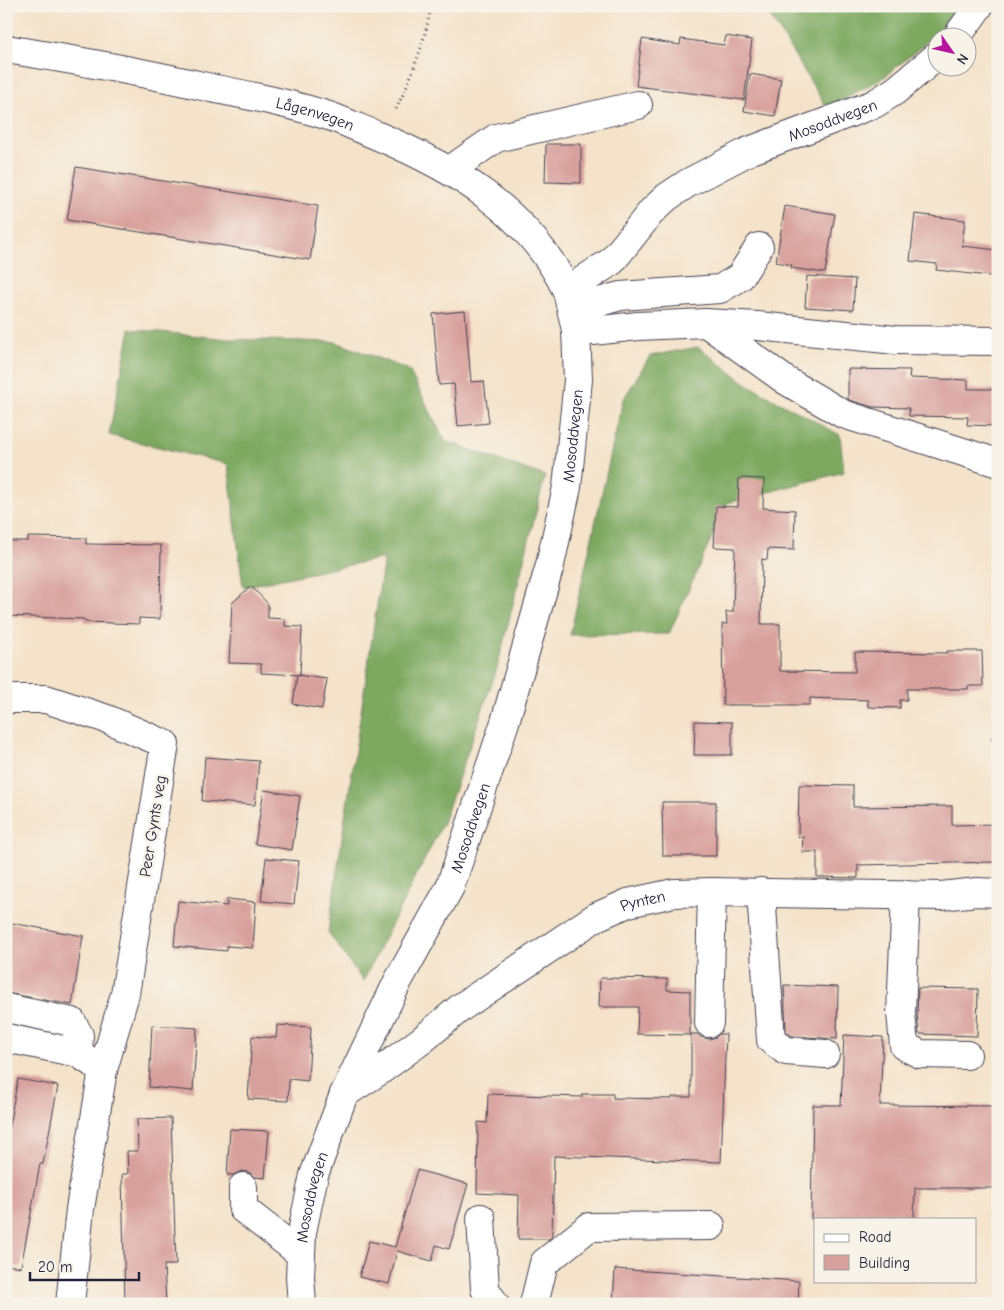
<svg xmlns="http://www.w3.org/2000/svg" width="1004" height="1310" font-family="'Comic Neue',sans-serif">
  <rect width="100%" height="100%" fill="#f7f3e8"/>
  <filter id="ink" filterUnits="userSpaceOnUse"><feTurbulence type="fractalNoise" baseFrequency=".02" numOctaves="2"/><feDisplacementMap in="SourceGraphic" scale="10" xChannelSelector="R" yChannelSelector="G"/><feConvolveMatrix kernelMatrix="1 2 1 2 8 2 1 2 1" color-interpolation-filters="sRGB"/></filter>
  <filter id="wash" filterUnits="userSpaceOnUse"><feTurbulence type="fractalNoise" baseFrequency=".0096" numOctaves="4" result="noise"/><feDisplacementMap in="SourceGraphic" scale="20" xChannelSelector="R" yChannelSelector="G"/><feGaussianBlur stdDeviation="1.12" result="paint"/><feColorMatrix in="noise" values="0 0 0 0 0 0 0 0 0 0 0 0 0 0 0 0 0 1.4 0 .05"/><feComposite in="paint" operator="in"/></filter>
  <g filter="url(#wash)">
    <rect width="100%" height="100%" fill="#f4e2c9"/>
    <path fill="#7da860" stroke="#50654e" d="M 768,6 L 956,6 L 940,31 L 883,78 L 827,108 L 767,11 Z
      M 130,329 L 229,339 L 336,342 L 409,370 L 445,441 L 545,476 L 497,668 L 443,823 L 363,981 L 328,932 L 384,558 L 243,587 L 228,464 L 109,435 Z
      M 698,347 L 747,384 L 840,435 L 844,472 L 727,503 L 669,634 L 570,635 L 623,400 L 650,356 Z"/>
    <g id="blocks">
      <path fill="#d8a09c" d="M 726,36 L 752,40 L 744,100 L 636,86 L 642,39 L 680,45 L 681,39 L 724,45 Z
        M 750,74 L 781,79 L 775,116 L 744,111 Z
        M 546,144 L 581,144 L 581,183 L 545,182 Z
        M 76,167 L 318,206 L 310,260 L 67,220 Z
        M 785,206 L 835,214 L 825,273 L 791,268 L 792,265 L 776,262 Z
        M 915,214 L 965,220 L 962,246 L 998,250 L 998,277 L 936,270 L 937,264 L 910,261 Z
        M 807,276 L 855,279 L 853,310 L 805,307 Z
        M 465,311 L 471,382 L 484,381 L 489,423 L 458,426 L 454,384 L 439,385 L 433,314 Z
        M 848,369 L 910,370 L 909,378 L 968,380 L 968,389 L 998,389 L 998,426 L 967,425 L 968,417 L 909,416 L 909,408 L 873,407 L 849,400 L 848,399 Z
        M 739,478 L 764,479 L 763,508 L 795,510 L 794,550 L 768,549 L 767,560 L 762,559 L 761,624 L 780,624 L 780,671 L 855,672 L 855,652 L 947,653 L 947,651 L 982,651 L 983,686 L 968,686 L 968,689 L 907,689 L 907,700 L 900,700 L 900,708 L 868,707 L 868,700 L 810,698 L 810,705 L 723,705 L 722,624 L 727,624 L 726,612 L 733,612 L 735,548 L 714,547 L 716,506 L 738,507 Z
        M 28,537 L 86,538 L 86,544 L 161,545 L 160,619 L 139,618 L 139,624 L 85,622 L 84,619 L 6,616 L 6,541 L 28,541 Z
        M 251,586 L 268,604 L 268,618 L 285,619 L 285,626 L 302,627 L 300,675 L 261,673 L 261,664 L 229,663 L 232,603 Z
        M 297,675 L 327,679 L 322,709 L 293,704 Z
        M 695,721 L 732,722 L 732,755 L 694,755 Z
        M 205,757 L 259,761 L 255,805 L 202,801 Z
        M 799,785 L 853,786 L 853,807 L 952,806 L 952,825 L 998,824 L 998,862 L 858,865 L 858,878 L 817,877 L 817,852 L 802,852 L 803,837 L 798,837 Z
        M 264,790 L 300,796 L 292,850 L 255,844 Z
        M 662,802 L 716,802 L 716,856 L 663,856 Z
        M 266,858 L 299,861 L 294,904 L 261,901 Z
        M 227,899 L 256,902 L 253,948 L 227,946 L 227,951 L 174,946 L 178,901 L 227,906 Z
        M 6,922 L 83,936 L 72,1005 L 6,993 Z
        M 600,978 L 667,979 L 667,990 L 690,991 L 690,1035 L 637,1034 L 638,1007 L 599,1007 Z
        M 784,985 L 838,987 L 837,1039 L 792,1036 L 786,1032 Z
        M 918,988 L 978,989 L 977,1036 L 919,1034 L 917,1013 Z
        M 152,1025 L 197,1028 L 193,1091 L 149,1087 Z
        M 277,1025 L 311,1027 L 308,1081 L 289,1079 L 288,1101 L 248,1099 L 252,1036 L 276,1038 Z
        M 691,1034 L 698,1034 L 701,1037 L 709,1039 L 716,1037 L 719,1034 L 726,1034 L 721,1162 L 554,1156 L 552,1236 L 549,1239 L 518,1239 L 519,1195 L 477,1193 L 478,1122 L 487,1123 L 488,1094 L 582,1097 L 582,1094 L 613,1094 L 613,1098 L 672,1099 L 672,1097 L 691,1097 Z
        M 844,1035 L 883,1037 L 880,1105 L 998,1106 L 998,1188 L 915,1188 L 914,1219 L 811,1219 L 813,1105 L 841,1105 Z
        M 18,1079 L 58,1086 L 43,1164 L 40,1164 L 21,1267 L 6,1265 L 6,1141 Z
        M 171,1118 L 176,1265 L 164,1265 L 166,1304 L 125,1304 L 122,1174 L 128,1174 L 127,1151 L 138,1151 L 137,1119 Z
        M 230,1129 L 269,1131 L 265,1178 L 254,1177 L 250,1173 L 243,1171 L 233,1175 L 227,1175 Z
        M 417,1170 L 468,1184 L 449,1249 L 436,1245 L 432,1261 L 397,1251 L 389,1284 L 359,1277 L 369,1241 L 395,1247 Z
        M 615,1269 L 799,1281 L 798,1304 L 613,1304 Z"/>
    </g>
  </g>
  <g filter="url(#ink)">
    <use href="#blocks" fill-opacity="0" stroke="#423f50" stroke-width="1"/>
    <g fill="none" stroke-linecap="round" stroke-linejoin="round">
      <defs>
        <g id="minor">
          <path d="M 956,38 L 979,6"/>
          <path id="s1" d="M 6,49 C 75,60 143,72 211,88 C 251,96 293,104 332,117 C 348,123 363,130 378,136 C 456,169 529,212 567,291"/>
          <path d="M 450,170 L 496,138 L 638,105"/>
          <path d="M 572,310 L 620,296 L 720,289 L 740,277 L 759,247"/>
          <path d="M 706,323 L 785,380 L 843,414 L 998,463"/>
          <path d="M 576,330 L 593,331 L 638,326 L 706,323 L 758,326 L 896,340 L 998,341"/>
          <path d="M 6,699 L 46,699 L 107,719 L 165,744 L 125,994 L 103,1070 L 80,1209 L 70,1304"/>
          <path d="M 761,892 L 771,1040 L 786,1051 L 825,1054"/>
          <path d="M 906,895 L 901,1013 L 904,1046 L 920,1054 L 967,1055"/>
          <path d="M 6,1008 L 72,1022 L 79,1035 L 78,1053"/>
          <path d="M 709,1023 L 712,892"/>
          <path d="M 6,1038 L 78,1053 L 103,1070"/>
          <path id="s2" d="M 344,1094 L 381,1070 L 422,1040 L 460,1008 L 596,917 L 628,903 L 674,893 L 712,892 L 941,896 L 977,892 L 998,893"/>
          <path d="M 243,1187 L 243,1209 L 301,1254"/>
          <path d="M 481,1218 L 485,1289 L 495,1304"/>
          <path id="s3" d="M 302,1304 L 300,1277 L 302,1232 L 314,1175 L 344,1094 L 398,981 L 450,887 L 505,722 L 550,565 L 567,487 L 578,380 L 576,330 L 567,291 L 612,261 L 652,211 L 667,197 L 688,183 L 749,151 L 874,104 L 895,91 L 936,57"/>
          <path d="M 534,1304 L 544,1263 L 589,1227 L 711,1226"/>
        </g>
      </defs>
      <use href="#minor" stroke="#423f50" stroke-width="30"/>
      <path stroke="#423f50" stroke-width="3" stroke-dasharray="1 4" stroke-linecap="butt" d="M 396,109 C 412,77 425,41 431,6
        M 991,739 L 998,737"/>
      <use href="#minor" stroke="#fff" stroke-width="28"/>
    </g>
  </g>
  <g text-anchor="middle" stroke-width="5" stroke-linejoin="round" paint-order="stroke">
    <g font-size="16" fill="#22223b" stroke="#f7f3e8">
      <text dy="6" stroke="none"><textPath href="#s1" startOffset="316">Lågenvegen</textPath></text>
      <text dy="6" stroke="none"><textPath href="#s3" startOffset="1386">Mosoddvegen</textPath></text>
      <text dy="6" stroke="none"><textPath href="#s3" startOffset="918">Mosoddvegen</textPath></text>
      <text transform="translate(152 826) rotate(-81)" y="6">Peer Gynts veg</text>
      <text dy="6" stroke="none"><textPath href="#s3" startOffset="512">Mosoddvegen</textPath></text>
      <text dy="6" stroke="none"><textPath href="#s2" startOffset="358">Pynten</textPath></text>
      <text dy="6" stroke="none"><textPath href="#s3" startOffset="108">Mosoddvegen</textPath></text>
    </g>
  </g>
  <rect width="1004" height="1310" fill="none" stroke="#f7f3e8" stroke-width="25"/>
  <rect x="814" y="1218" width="162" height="65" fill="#f7f3e8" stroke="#a29fa3"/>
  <rect x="824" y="1234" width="25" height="8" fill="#ffffff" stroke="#a29fa3"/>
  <text x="859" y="1242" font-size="15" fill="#22223b">Road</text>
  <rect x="824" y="1255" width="25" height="15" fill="#d8a09c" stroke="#a29fa3"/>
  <text x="859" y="1268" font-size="15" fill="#22223b">Building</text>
  <g transform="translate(952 52) rotate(124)"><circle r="24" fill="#f7f3e8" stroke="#a29fa3"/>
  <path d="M0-4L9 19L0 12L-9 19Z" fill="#b5179e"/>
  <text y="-8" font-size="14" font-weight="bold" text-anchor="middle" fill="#22223b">N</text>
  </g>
  <path d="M30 1272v8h109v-8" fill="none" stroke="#22223b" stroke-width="2.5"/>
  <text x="38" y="1272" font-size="15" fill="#22223b" stroke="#f7f3e8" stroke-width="4" paint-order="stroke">20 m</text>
</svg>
